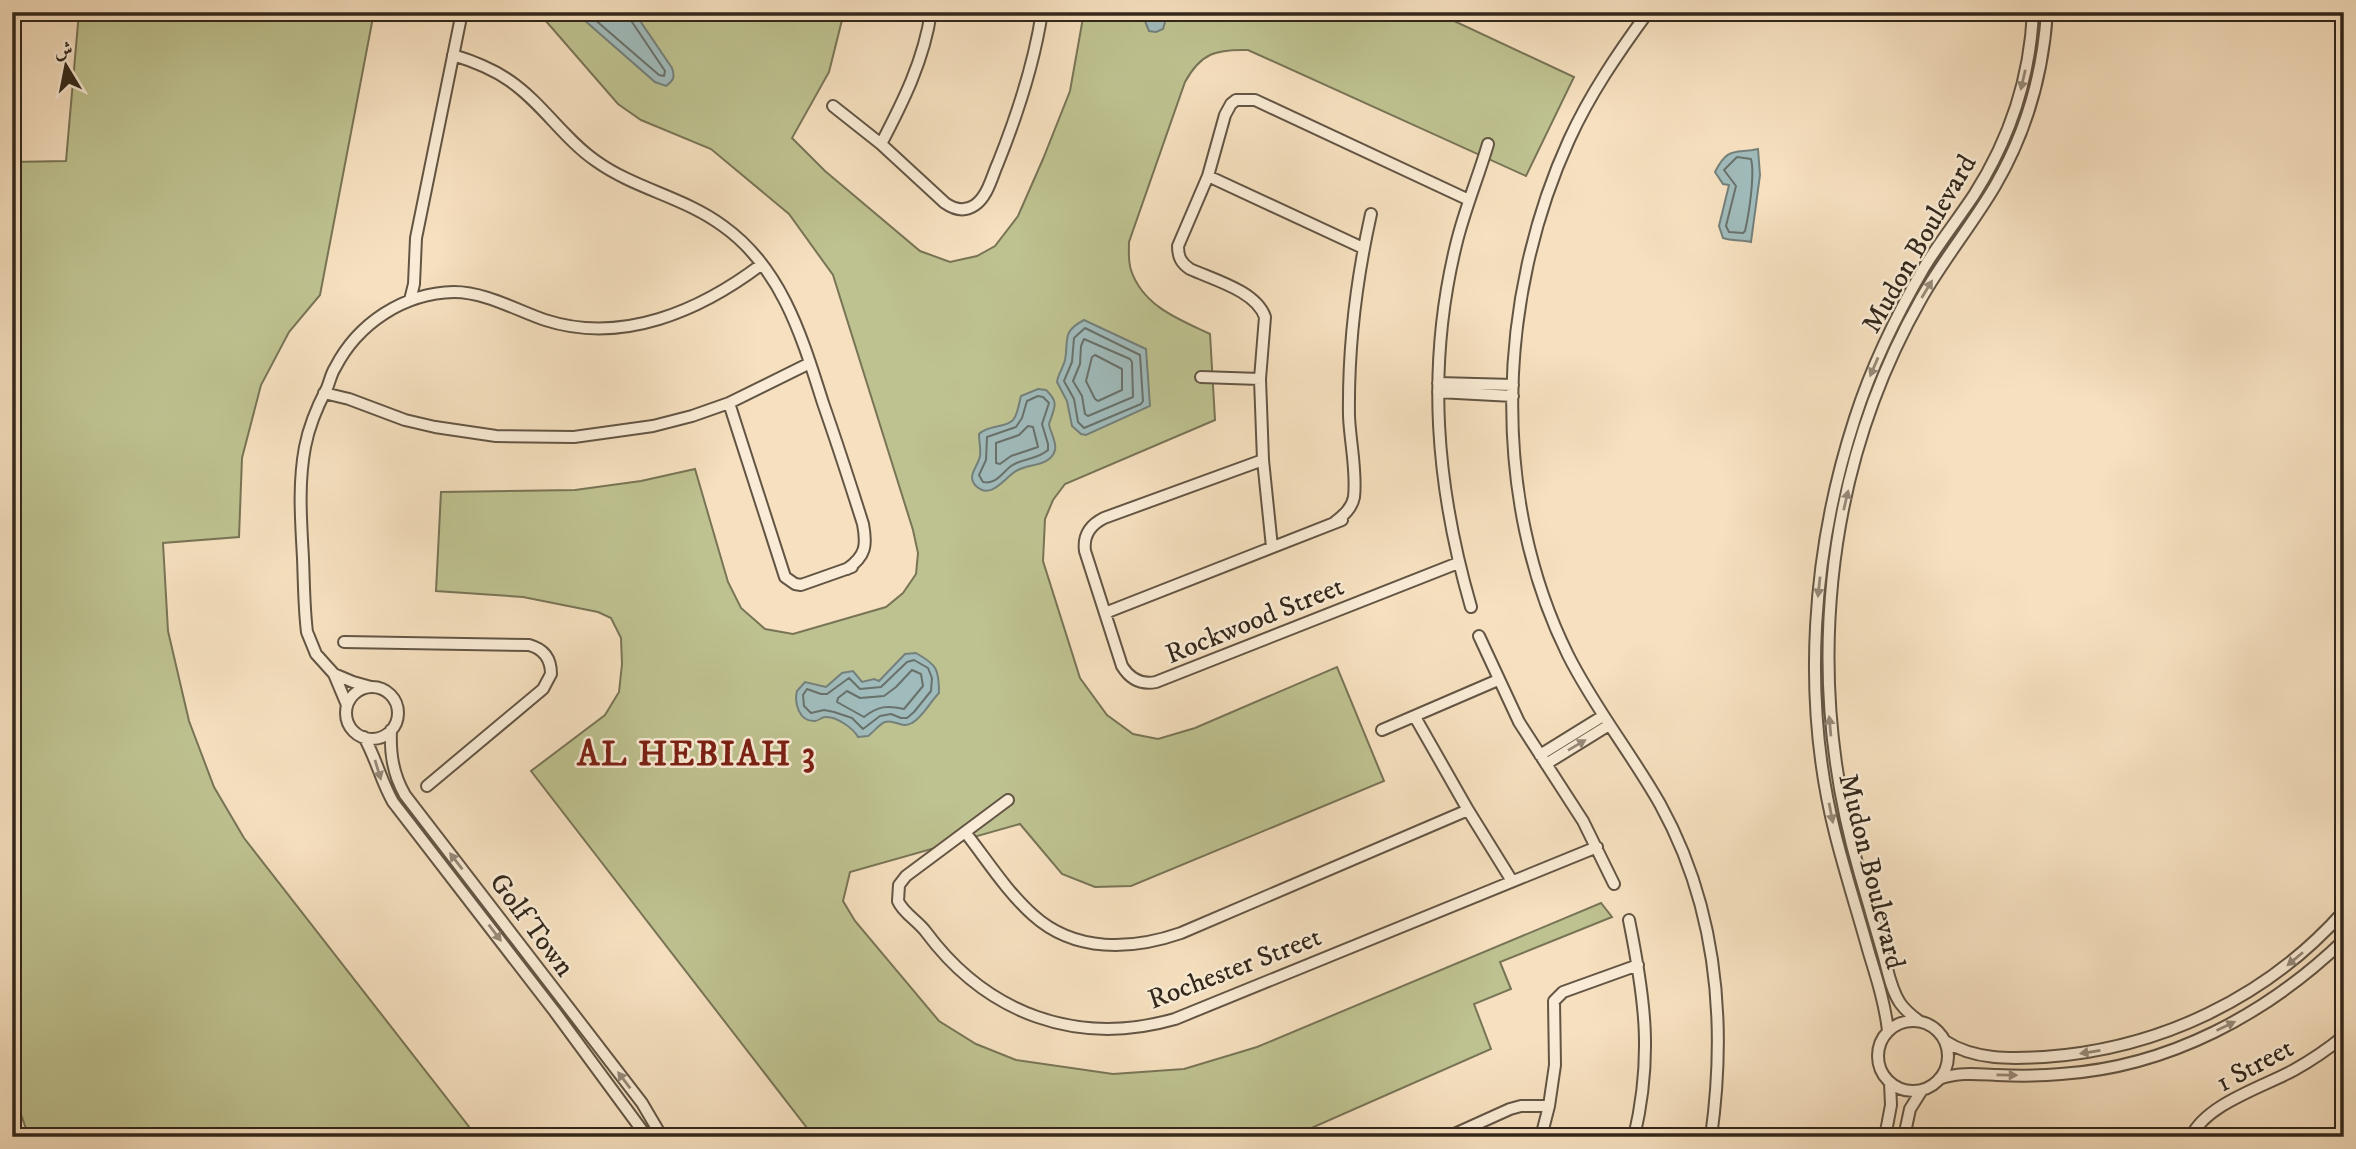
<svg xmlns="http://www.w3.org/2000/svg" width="2356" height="1149" font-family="'IM FELL DW Pica',Amiri,serif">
  <rect width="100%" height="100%" fill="#f6e0bf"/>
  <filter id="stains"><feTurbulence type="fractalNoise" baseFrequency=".00286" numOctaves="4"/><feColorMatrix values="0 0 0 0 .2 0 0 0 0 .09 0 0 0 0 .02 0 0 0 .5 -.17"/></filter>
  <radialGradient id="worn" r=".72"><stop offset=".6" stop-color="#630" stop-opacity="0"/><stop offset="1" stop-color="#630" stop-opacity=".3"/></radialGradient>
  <path fill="#bec290" stroke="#787456" stroke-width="2" d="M 79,12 L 374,12 L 320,295 L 289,332 L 261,385 L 242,458 L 239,537 L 163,543 L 168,631 L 189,721 L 214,787 L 244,838 L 477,1137 L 29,1137 L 19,1109 L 12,1097 L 12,162 L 66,161 Z
    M 538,12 L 844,12 L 829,72 L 792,138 L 825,171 L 920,251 L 950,262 L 977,256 L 995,246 L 1018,216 L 1043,159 L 1070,91 L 1084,12 L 1435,12 L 1574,77 L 1526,176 L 1248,50 C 1216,49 1201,53 1185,82 L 1129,242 C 1129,251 1128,261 1131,270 C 1143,306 1178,319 1210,334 L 1215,420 L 1065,484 L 1053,500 L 1045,519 L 1043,561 L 1080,678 L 1107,715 L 1133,734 L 1158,739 L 1195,728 L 1337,667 L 1384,781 L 1131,886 L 1095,887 L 1062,874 L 1020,824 L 850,872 L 843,901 L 855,921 L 939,1021 L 976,1044 L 1016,1060 L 1113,1074 L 1184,1069 L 1257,1047 L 1601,903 L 1612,917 L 1500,962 L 1511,989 L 1474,1004 L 1491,1049 L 1291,1137 L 814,1137 L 531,771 L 605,715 L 619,692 L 622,664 L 621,638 L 611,618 L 598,612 L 523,597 L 436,591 L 441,492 L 575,490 L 641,481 L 695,469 L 728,582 L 741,608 L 765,629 L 793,634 L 886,607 L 903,593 L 916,574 L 918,553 L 913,530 L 833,275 L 789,214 L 711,149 L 641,120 L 618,104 Z"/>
  <path fill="#a0bbbb" stroke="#74807b" stroke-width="2" d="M 575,12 L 634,12 L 672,68 C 675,77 674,80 666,86 L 655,82 Z
    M 1146,12 L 1168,12 L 1163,29 L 1156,32 L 1149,31 L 1145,21 Z
    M 1758,149 L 1760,175 L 1751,242 C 1742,240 1731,241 1723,238 L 1719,226 L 1729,185 L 1723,184 L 1715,172 C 1728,146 1735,154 1758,149 Z
    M 1084,320 L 1146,349 L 1150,406 L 1086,435 L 1081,434 L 1072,426 L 1067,401 L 1057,382 C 1058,374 1063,368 1065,360 C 1069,340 1061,332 1084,320 Z
    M 1038,389 L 1046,390 C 1060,403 1054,408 1049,424 C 1050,432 1057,442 1055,450 C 1051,466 1029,464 1018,470 C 1005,476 992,501 976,486 C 966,476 978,467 980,456 C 981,449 979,441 979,434 C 989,424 1004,429 1013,420 C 1018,414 1019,403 1021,396 Z
    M 916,653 C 937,665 939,669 939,693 C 930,702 923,717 912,723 C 902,729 895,719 885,722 C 879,724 874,732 868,736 L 858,737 C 853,728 836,716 825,717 C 822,717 818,721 815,721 C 799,722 794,703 797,691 L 805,682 L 826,687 L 842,673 L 853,671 L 862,682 L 874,679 L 879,681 L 905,654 Z"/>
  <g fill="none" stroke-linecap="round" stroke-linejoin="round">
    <path stroke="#69716b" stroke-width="2" d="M 586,12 L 659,75 L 664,76 L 665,71 L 630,19 L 629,12
      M 1737,157 L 1751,159 C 1755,174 1749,214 1745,231 L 1743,233 L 1729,232 L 1726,226 L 1736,186 L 1724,170 Z
      M 1085,328 L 1140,355 L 1143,401 L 1141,404 L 1084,428 L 1078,422 L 1074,399 L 1064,381 L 1072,362 L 1074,338 Z
      M 1084,339 L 1130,359 L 1132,362 L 1133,397 L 1088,416 L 1085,414 L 1082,396 L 1073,381 L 1080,364 L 1081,346 Z
      M 1095,355 L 1122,369 L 1122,390 L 1098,401 L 1095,399 L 1086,381 L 1092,357 Z
      M 1038,396 L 1043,397 L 1049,403 L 1042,424 L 1048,444 L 1048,450 C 1037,460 1022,458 1011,466 C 1002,473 996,485 983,482 L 979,475 L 986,460 L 987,437 L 1016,427 L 1022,418 L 1027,401 Z
      M 1028,426 L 1033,427 L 1038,447 L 1011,456 L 1000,464 L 996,463 L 996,443 L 1019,435 Z
      M 914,660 L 928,668 L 932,678 L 931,691 L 914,712 L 907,718 L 901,718 L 891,714 L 880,716 L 863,729 L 852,718 L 834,712 L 824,710 L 811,713 L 804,706 L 803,695 L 807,689 L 821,694 L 827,694 L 849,678 L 860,689 L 881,687 L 907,662 Z
      M 912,670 L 921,674 L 923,686 L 904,709 C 887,705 878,706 864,717 L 837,702 L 838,698 L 847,691 L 860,698 L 884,696 L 896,687 Z"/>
    <defs>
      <path id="minor" d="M 1648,12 C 1618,53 1590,94 1569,140 C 1497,298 1490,498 1568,655 C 1594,707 1631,753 1660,804 C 1717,907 1727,1022 1711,1137
        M 453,55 C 473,61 493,69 510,81 C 542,103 564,139 596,161 C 635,189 684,197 723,226 C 782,268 802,337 823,403 C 837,443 850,483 863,524 C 867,545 866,556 847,569
        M 833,106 L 881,144 L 945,203 C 955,210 965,212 975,205 C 988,196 992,176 998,163 C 1018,113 1034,65 1042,12
        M 881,144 C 903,102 924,60 931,12
        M 1208,176 L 1363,248
        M 410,300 L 414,284 L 416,238 L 462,12
        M 1201,377 L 1260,379
        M 1438,383 L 1513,385
        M 1438,392 L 1513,396
        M 324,393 L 349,399 L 405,420 L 435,427 L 496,436 L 574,437 L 653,426 L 692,416 L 729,403 L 810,363
        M 729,403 L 785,577 L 795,584 L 801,585 L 852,567
        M 1263,460 L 1104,518 C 1090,525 1083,536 1085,551 L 1122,666 C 1130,679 1141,685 1156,682 L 1458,563
        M 1335,522 C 1344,515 1352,508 1354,497 C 1357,471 1350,442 1349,416 C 1348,348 1356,281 1371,214
        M 1272,547 L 1263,460 L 1260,379 L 1265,317 C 1256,291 1214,280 1190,269 C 1181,263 1178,257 1178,246 L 1208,176 L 1225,115 L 1231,104 L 1236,100 L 1255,100 L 1469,200
        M 1471,607 C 1436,486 1426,368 1456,245 C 1464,211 1478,178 1488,144
        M 1105,613 L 1342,520
        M 1479,636 L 1519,722 L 1583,821 L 1614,884
        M 344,642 L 529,645 C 544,649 551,659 551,674 L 543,689 L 427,786
        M 334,674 L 353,682 L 371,687
        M346 713a26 26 0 1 1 52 0a26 26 0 1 1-52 0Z
        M 347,705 L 334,674 L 316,654 L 307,632 C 304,608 304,583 303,558 C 301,521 298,484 305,447 C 309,426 317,407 327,388 C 330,381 331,374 335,368 C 358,323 404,293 454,292 C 485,292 516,310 545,320 C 622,345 700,311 762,264
        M 1415,717 L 1468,810 L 1512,881
        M 391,730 C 390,754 393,774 405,795 L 642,1103 L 662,1137
        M 1382,730 L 1498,680
        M 364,737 C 376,758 381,781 393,802 L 555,1012 L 647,1137
        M 1540,755 L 1603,716
        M 1546,764 L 1609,725
        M 1008,800 L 906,876 L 899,885 L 898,901 C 903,913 918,921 926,932 C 987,1014 1077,1047 1175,1019 L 1597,847
        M 965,832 C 987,860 1007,892 1033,915 C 1075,953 1132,950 1181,933 L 1468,810
        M 1629,920 C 1645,999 1653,1057 1634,1137
        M 1919,1021 C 1912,1016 1905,1010 1900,1003 C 1891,989 1888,972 1884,957 C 1876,929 1868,902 1860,874 C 1804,683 1822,474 1921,299 C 1943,260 1972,225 1995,186 C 2026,133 2043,74 2047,12
        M1878 1056a35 35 0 1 1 70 0a35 35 0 1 1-70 0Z
        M 1888,1031 C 1885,1004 1877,979 1869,953 C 1858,913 1845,873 1835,833 C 1801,698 1812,550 1855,418 C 1872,365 1897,314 1925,266 C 1940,242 1958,219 1974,195 C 2009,140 2030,78 2033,12
        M 1945,1041 C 1974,1060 2011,1059 2044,1057 C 2159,1049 2267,998 2344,911
        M 1939,1079 C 1959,1072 1976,1074 1997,1075 C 2018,1076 2040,1076 2061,1074 C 2169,1067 2267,1014 2344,940
        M 1448,1137 L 1510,1109 L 1521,1106 L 1549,1106
        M 1541,1137 L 1549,1106 L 1555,1065 L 1554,1001 L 1563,992 L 1638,965
        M 1885,1137 L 1891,1105 L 1890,1083
        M 1904,1137 L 1910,1109 L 1922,1090
        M 2191,1137 C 2206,1104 2263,1087 2294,1070 C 2312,1060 2328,1049 2344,1036"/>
    </defs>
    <use href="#minor" stroke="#635544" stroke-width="14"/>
    <use href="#minor" stroke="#f9ebd5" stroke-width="10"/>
  </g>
  <defs><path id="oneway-solid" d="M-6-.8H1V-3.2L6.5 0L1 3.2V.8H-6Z" transform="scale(1.75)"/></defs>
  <g fill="#968978">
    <use href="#oneway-solid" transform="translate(2023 80) rotate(103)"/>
    <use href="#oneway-solid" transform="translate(1927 289) rotate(-59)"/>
    <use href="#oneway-solid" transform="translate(1874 367) rotate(113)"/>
    <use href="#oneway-solid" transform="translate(1846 500) rotate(-77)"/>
    <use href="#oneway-solid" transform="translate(1819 587) rotate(96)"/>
    <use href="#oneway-solid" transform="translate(1830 726) rotate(-95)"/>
    <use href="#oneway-solid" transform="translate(1577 745) rotate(-31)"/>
    <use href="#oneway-solid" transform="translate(378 770) rotate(73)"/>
    <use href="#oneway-solid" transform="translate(1831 813) rotate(79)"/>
    <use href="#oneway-solid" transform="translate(456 861) rotate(-128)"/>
    <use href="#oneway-solid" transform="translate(495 933) rotate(53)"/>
    <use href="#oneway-solid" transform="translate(2295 959) rotate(140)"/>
    <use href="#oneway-solid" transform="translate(2226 1026) rotate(-26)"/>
    <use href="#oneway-solid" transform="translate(2090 1052) rotate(171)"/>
    <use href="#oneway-solid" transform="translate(2007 1075) rotate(1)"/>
    <use href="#oneway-solid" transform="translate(624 1080) rotate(-127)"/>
  </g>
  <g text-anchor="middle" stroke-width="5" stroke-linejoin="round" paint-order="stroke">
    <g font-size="28" fill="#32271b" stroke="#f9ebd5">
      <text transform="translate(1918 243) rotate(-60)" y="10">Mudon Boulevard</text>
      <text transform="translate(1254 619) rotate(-22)" y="10">Rockwood Street</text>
      <text transform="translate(1873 871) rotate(76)" y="10">Mudon Boulevard</text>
      <text transform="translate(533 924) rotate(53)" y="10">Golf Town</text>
      <text transform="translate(1234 967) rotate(-21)" y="10">Rochester Street</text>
      <text transform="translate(2254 1064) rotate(-28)" y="10">1 Street</text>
    </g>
    <g font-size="35" font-weight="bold" letter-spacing="2" fill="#7a1f14" stroke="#f9ebd5">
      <text x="697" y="765">AL HEBIAH 3</text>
    </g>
  </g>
  <rect width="2356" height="1149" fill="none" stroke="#f6e0bf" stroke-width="42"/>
  <rect x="14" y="14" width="2328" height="1121" fill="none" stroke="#32271b" stroke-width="3.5"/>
  <rect x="21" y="21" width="2314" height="1107" fill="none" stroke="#32271b" stroke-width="2"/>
  <g transform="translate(66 66) rotate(350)" stroke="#f9ebd5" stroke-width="5" paint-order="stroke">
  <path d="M0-5L12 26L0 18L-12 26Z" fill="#32271b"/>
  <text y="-10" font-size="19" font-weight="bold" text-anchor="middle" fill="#32271b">ش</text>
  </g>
  <rect width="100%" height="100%" filter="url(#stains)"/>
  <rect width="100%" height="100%" fill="url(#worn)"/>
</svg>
